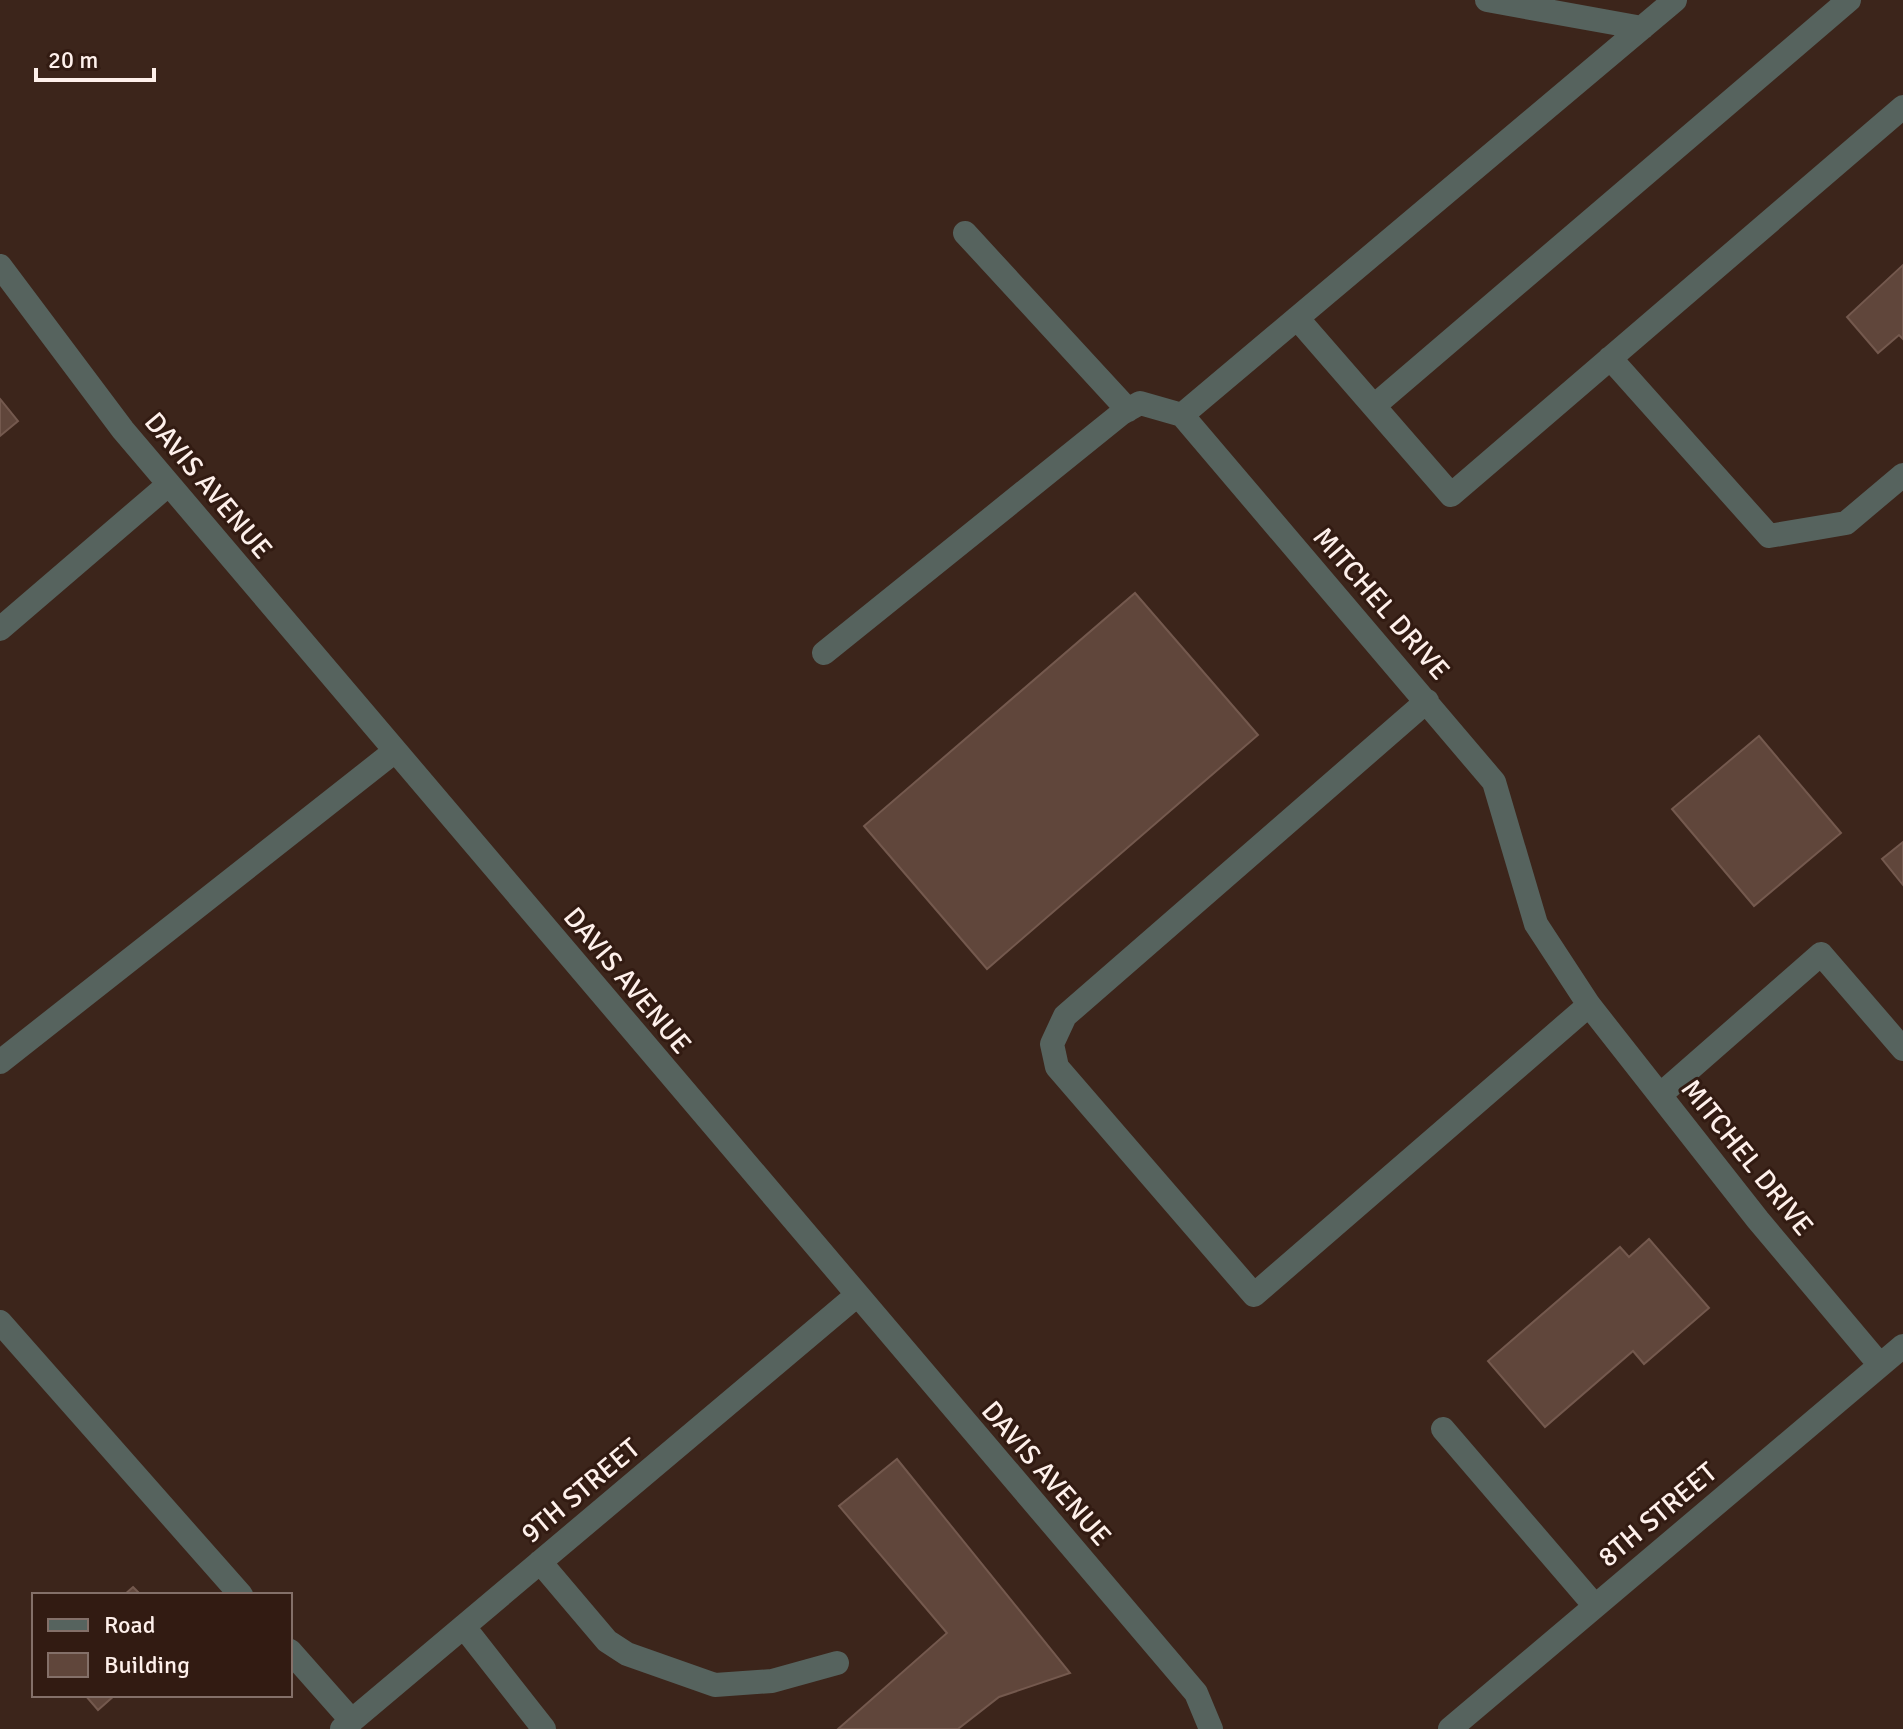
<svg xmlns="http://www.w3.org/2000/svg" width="1903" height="1729" font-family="Signika,sans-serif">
  <rect width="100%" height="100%" fill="#3c251b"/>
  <path fill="#60463b" stroke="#74594e" stroke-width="2" d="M 1903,265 L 1903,339 L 1899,335 L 1878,353 L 1847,317 Z
    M 0,399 L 18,421 L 0,436 Z
    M 1135,593 L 1258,735 L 987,969 L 864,826 Z
    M 1759,736 L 1841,833 L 1754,906 L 1672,809 Z
    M 1903,842 L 1903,885 L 1882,859 Z
    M 1649,1239 L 1709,1308 L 1644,1364 L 1633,1351 L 1545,1427 L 1488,1361 L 1620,1247 L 1629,1257 Z
    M 897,1459 L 1070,1673 L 999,1697 L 958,1729 L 838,1729 L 947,1633 L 839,1506 Z
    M 133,1587 L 141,1595 L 124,1595 Z
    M 85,1695 L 115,1695 L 98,1710 Z"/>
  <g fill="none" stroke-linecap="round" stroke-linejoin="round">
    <path stroke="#56635e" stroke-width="24" d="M 1487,0 L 1642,28
      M 1675,0 L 1182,415 L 1494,782 L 1536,924 L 1589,1005 L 1758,1220 L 1880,1365
      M 965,233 L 1128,410
      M 0,266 L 123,430 L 1196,1693 L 1211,1729
      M 1297,318 L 1451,495 L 1903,107
      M 1610,358 L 1769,536 L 1846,523 L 1903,475
      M 1374,406 L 1849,0
      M 0,629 L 169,484
      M 824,653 L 1122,413 L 1140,403 L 1182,415
      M 1427,701 L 1065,1016 L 1052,1044 L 1057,1067 L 1254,1295 L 1589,1005
      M 0,1062 L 395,751
      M 1660,1095 L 1821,954 L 1903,1049
      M 0,1322 L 241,1595
      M 1443,1429 L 1595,1606
      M 540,1562 L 607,1641 L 627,1654 L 715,1685 L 772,1681 L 837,1663
      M 464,1627 L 544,1729
      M 290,1651 L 352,1721
      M 342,1729 L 856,1296
      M 1450,1729 L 1903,1346"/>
  </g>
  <g text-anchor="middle" stroke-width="6" stroke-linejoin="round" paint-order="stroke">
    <g font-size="28" fill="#fef0eb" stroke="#321b12">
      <text transform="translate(209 485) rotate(50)" y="10">DAVIS AVENUE</text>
      <text transform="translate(1382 603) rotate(49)" y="10">MITCHEL DRIVE</text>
      <text transform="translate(628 980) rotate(50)" y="10">DAVIS AVENUE</text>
      <text transform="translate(1748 1157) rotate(51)" y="10">MITCHEL DRIVE</text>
      <text transform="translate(1047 1473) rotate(49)" y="10">DAVIS AVENUE</text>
      <text transform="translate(580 1490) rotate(-40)" y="10">9TH STREET</text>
      <text transform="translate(1657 1514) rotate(-40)" y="10">8TH STREET</text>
    </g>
  </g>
  <rect x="32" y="1593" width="260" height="104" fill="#321b12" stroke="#847069" stroke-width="2"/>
  <rect x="48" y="1619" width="40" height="12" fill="#56635e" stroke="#847069" stroke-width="2"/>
  <text x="104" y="1633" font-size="24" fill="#fef0eb">Road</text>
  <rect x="48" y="1653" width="40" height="24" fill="#60463b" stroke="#847069" stroke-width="2"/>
  <text x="104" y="1673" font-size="24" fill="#fef0eb">Building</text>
  <path d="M36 68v12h118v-12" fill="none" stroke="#fef0eb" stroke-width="4"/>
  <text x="48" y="68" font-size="24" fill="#fef0eb" stroke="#321b12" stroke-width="6" paint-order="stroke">20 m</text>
</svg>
